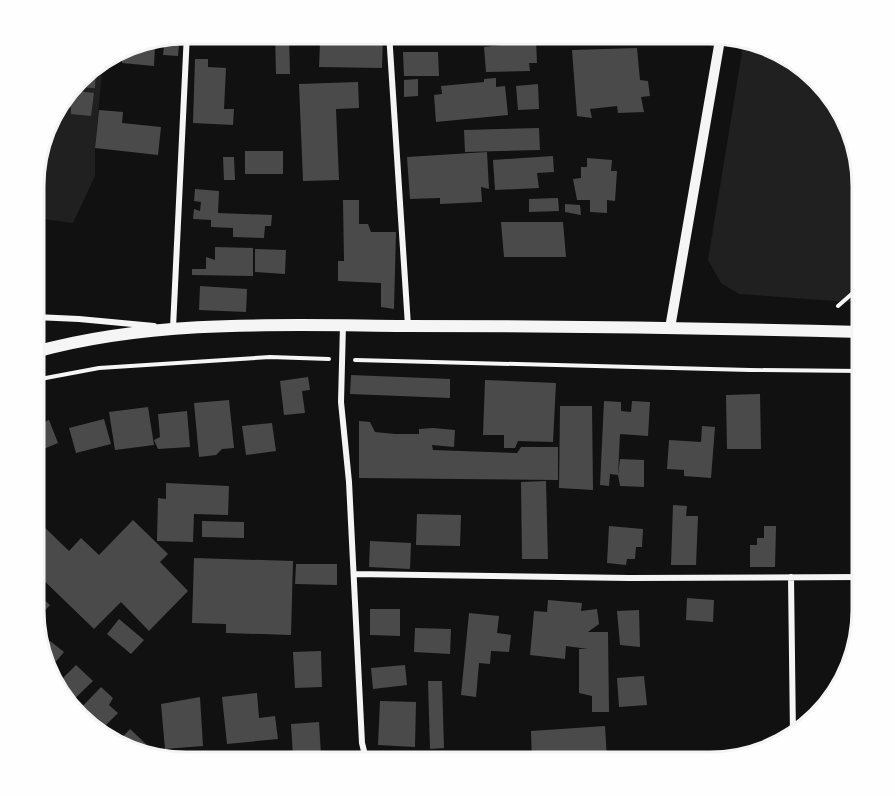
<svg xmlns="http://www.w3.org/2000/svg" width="895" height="796" font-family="Lato,sans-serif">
  <rect width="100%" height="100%" fill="#111"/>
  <path fill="#202020" d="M 744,40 L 777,49 L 824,85 L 850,127 L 862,175 L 862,303 L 739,294 L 721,283 L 708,260 Z
    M 103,60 L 95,148 L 95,176 L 73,223 L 36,218 L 36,156 L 53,109 L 85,71 Z"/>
  <path fill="#4a4a4a" d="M 275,33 L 289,33 L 290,74 L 276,74 Z
    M 405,33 L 423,33 L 423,40 L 405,41 Z
    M 638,33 L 654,33 L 656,43 L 639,43 Z
    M 180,34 L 178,56 L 163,55 L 164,46 L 155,45 L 154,66 L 122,63 L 123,49 L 136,41 Z
    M 338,34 L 383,35 L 382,68 L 319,67 L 320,43 L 338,43 Z
    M 536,41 L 537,63 L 529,63 L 530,71 L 486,72 L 484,47 Z
    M 637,48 L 640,80 L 648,81 L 650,96 L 641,97 L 644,112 L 618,113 L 617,106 L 590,109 L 592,118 L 577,116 L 572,50 Z
    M 403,52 L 438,52 L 439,76 L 404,76 Z
    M 195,59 L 208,59 L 208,67 L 226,68 L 224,109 L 234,109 L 233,125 L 193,123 Z
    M 96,64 L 95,88 L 72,87 L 85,71 Z
    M 496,78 L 496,87 L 505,86 L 508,115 L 436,122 L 434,95 L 442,94 L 441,86 L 484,82 L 484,79 Z
    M 418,79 L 418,96 L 404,97 L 404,80 Z
    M 358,82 L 359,108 L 336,109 L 339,180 L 303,181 L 299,84 Z
    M 538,84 L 539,109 L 518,110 L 516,86 Z
    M 69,90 L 94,93 L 91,116 L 71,114 L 71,107 L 65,106 L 66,94 Z
    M 99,110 L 123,112 L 122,123 L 161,127 L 158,155 L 95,148 Z
    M 539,128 L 540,150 L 465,152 L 464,130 Z
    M 245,151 L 283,151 L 283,174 L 245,174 Z
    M 487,152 L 489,189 L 481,187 L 482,202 L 440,204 L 440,198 L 410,199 L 407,157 Z
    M 553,156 L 554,172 L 537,173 L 539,188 L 495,190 L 493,160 Z
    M 223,157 L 234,157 L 235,180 L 224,180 Z
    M 587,158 L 612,160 L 611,171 L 617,171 L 615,201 L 607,200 L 607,213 L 590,212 L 590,200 L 577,200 L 573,179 L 581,178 L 581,167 L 587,167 Z
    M 195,189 L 219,191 L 218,213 L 272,215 L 271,226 L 265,226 L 264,238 L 233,237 L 233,228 L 211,227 L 211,220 L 193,219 L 194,209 L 200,211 L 201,202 L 194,201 Z
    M 558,198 L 559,211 L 529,212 L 529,199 Z
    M 343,200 L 359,200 L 359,224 L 368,224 L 371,232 L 396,232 L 394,309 L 381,307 L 381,283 L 338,281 L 338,261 L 344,261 Z
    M 565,204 L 580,205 L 581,215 L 565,212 Z
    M 501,222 L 563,222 L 566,257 L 504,257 Z
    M 215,247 L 253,248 L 253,276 L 192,275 L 192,269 L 206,269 L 206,257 L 215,260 Z
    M 255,249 L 286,250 L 285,274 L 255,272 Z
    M 200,286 L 247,289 L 246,312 L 199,310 Z
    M 351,375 L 450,379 L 450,398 L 350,394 Z
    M 308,377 L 310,390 L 302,391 L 305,413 L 284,415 L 280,381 Z
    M 485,380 L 556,383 L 553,442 L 518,441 L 515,448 L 504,448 L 504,435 L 483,435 Z
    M 760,394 L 761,449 L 727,449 L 726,395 Z
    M 229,400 L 234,448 L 222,449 L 216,455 L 199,457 L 194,403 Z
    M 604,401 L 621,402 L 621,411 L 631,412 L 632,401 L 650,402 L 648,436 L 620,434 L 618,475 L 610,474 L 609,486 L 600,485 Z
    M 560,406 L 592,406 L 593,490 L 559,488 Z
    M 148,407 L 154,445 L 115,450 L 109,412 Z
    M 187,411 L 190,447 L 158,449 L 154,440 L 160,437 L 158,414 Z
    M 104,419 L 111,444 L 76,453 L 69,428 Z
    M 49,420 L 58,443 L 34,453 L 34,426 Z
    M 359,421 L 370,422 L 375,432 L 395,434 L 419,434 L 419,429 L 433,428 L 455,430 L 454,447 L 432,445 L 433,450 L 517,453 L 521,447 L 558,447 L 558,480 L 359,478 Z
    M 272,423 L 276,451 L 246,455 L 242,426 Z
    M 702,426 L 715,427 L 711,478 L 684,476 L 684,470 L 667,469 L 669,440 L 701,442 Z
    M 620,459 L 644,460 L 644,487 L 620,486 L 618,475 Z
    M 546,481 L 548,559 L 522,559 L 521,482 Z
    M 166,483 L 229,486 L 228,515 L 194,514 L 193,542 L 157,541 L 158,498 L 166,499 Z
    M 673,505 L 687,506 L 686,516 L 698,516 L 696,565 L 671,565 Z
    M 417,514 L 461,515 L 460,546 L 416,545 Z
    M 36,519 L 69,551 L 81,538 L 99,555 L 133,520 L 168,554 L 160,562 L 188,591 L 149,631 L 121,602 L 94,629 L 34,571 L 34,521 Z
    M 202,521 L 244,522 L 244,538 L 202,537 Z
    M 609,526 L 643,529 L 642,547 L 636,547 L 635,559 L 627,559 L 626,565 L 607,563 Z
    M 764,526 L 776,526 L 775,567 L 750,567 L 750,545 L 757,545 L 757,538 L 764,538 Z
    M 856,528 L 862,528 L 862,558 L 855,558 Z
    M 370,541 L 411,543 L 410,569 L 369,567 Z
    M 194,558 L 293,561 L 291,635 L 226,633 L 226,624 L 192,623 Z
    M 296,564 L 337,564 L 337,585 L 295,584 Z
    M 33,590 L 50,605 L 34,623 L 33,620 Z
    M 687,598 L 714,600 L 713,622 L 686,620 Z
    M 548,600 L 582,603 L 581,611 L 597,609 L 599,624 L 588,632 L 608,632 L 609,712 L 592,712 L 592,696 L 579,693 L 579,649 L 588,649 L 566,646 L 565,659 L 530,655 L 534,611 L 547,612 Z
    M 370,609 L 400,609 L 400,636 L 370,635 Z
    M 639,610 L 640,647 L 620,645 L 617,611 Z
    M 469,613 L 499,616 L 497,633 L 511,635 L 509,652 L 491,651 L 490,664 L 479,663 L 476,697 L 461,695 Z
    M 119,619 L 144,640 L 131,654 L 107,634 Z
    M 415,628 L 451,629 L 450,654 L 414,652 Z
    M 50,641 L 64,652 L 47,672 L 41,652 Z
    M 321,651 L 322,687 L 295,688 L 293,652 Z
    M 76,665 L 93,681 L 67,706 L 55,686 Z
    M 405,665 L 407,685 L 373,689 L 371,668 Z
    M 644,676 L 647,705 L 619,707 L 617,678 Z
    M 428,681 L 442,681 L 444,748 L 430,749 Z
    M 101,687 L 113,698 L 109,705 L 118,713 L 99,732 L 75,714 Z
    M 257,693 L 259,718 L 275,716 L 278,739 L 227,744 L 222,697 Z
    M 200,697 L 203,746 L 165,749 L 161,704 Z
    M 380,701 L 416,702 L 415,747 L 378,745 Z
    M 319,722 L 321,754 L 293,756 L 291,724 Z
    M 605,726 L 607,759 L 532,763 L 531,731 Z
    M 130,729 L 161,758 L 127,751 L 116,744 Z"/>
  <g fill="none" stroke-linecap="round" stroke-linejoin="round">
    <path stroke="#f5f5f5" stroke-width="4" d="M 838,306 L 862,285
      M 355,360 L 750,370 L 862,371
      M 35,380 L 99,368 L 270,357 L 329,359"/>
    <path stroke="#f5f5f5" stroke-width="6" d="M 389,33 L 408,326
      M 35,317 L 79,319 L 154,326
      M 343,325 L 341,402 L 349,482 L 362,743 L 367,763
      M 173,328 L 187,33
      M 858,449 L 862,449
      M 354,574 L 630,578 L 862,577
      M 791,577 L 793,736"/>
    <path stroke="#f5f5f5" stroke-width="10" d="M 670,328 L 721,34"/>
    <path stroke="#f5f5f5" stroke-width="12" d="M 35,352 C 154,319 282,325 404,326 C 557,326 709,328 862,332"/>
  </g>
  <path d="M0 0H895V796H0ZM186 44H710A142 142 0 0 1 852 186V610A142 142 0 0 1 710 752H186A142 142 0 0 1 44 610V186A142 142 0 0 1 186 44Z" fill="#fefefe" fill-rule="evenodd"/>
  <path fill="none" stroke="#f5f5f5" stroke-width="3" d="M186 44H710A142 142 0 0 1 852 186V610A142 142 0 0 1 710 752H186A142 142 0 0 1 44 610V186A142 142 0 0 1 186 44Z"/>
</svg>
